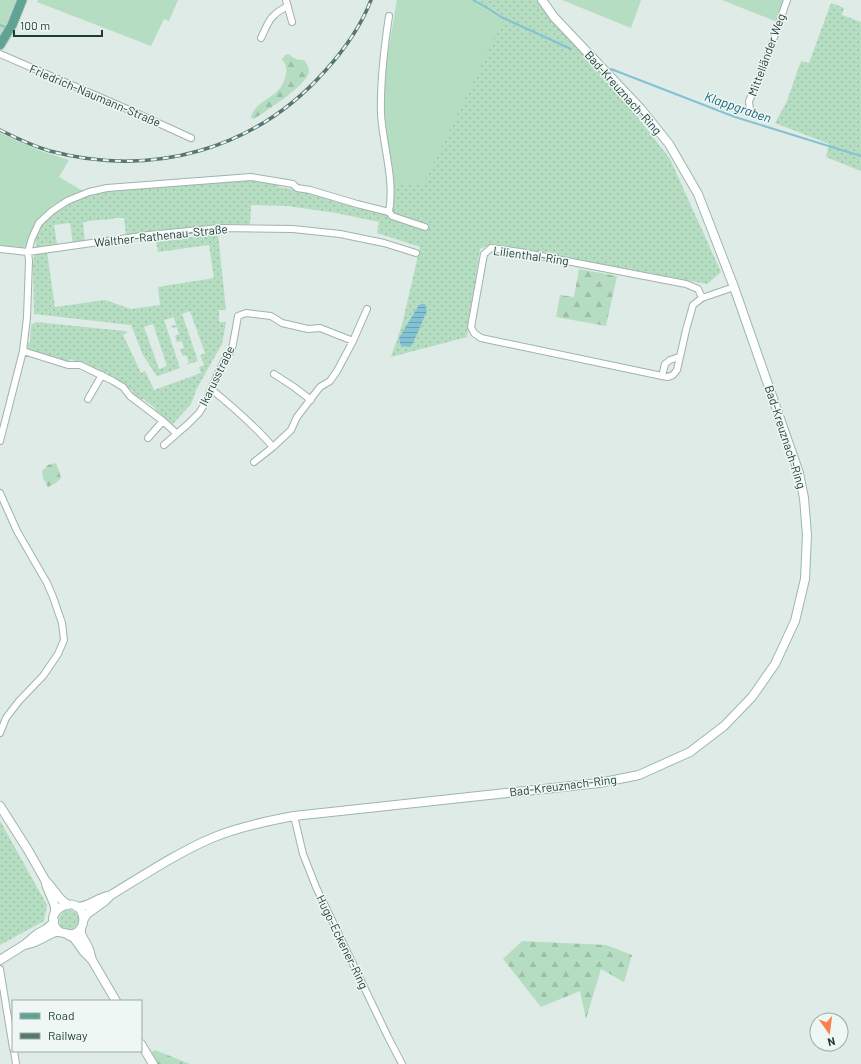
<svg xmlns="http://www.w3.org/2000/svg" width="861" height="1064" font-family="Barlow,sans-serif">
  <defs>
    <pattern id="grass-dots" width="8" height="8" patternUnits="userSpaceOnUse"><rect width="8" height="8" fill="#b5ddc2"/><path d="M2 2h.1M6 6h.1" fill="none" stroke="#9bbfa7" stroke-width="1.8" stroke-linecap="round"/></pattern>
    <pattern id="forest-firs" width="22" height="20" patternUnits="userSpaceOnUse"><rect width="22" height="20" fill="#b5ddc2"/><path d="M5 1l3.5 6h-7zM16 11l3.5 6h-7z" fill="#9bbfa7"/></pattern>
    <pattern id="water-rules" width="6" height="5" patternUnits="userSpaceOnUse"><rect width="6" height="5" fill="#82c2d3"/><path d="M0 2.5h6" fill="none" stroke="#6a9fac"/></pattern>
  </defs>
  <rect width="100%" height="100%" fill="#deebe6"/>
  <path fill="url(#grass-dots)" fill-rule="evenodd" d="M 469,0 L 540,0 L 609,81 L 631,108 L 639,119 L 670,159 L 721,272 L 707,284 L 491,244 L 480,249 L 467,337 L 391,357 L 402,325 L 420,247 L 377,233 L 379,222 L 336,213 L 288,206 L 251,205 L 250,224 L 218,224 L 126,235 L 124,218 L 114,218 L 113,219 L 88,221 L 83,223 L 85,242 L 73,244 L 70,223 L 54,225 L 57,244 L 36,247 C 36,244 35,240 35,238 C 36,235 39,232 40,229 C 52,207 83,196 107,191 L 210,182 L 252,181 L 278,184 L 279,187 L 310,192 L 387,215 L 395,214 L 391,210 L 393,184 L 503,20 L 488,10 Z
    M 831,3 L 844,8 L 842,15 L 861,22 L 861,171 L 826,157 L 829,144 L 775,123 L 787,101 L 801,61 L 809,63 Z
    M 218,234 L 226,310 L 219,310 L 219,322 L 226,322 L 222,344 L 197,388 L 191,404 L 172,425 L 155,410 L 155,408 L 143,399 L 140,400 L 132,394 L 133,391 L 104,372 L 70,359 L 68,363 L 32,352 L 28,349 L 27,343 L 30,343 L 31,325 L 36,322 L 125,331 L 128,332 L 123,335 L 141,373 L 145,371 L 154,390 L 201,373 L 199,367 L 204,365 L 200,355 L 205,353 L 190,311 L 182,314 L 198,361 L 186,365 L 186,364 L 189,363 L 186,355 L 183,356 L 180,350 L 184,348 L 182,341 L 177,342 L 175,336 L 179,334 L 177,327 L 172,328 L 171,326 L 176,325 L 174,317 L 164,320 L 180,368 L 158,376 L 156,375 L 143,355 L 131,325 L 34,314 L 33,262 L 35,254 L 47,252 L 55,307 L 105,300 L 131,309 L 160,305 L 158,287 L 214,278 L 209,245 L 158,252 L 156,241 ZM 153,324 L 167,366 L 159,369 L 144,327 Z
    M 0,821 L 47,905 L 44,921 L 0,945 Z
    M59 920a10 10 0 1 1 20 0a10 10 0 1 1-20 0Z"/>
  <path fill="url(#forest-firs)" d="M 289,54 C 293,59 298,60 304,60 C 307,64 309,67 309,72 C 306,86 266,111 254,119 L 251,118 C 253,103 272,99 280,88 C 283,85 284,80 285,77 C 288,69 286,65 282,59 L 285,55 Z
    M 579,269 L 617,276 L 606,326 L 556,317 L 560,295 L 574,297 Z
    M 56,463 L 59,471 L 61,478 L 56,483 L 48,487 L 43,478 L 42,471 L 48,465 Z
    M 522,941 L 606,945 L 632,955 L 624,982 L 601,969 L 586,1019 L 580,991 L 541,1007 L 503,959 Z
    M 155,1050 L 190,1064 L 156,1064 L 150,1053 Z"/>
  <path fill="#b5ddc2" d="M 0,0 L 16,0 L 7,23 L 0,34 Z
    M 38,0 L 178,0 L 169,21 L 164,19 L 151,46 L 37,2 Z
    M 397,0 L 469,0 L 488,10 L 503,20 L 424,183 L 393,184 L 383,109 L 386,64 Z
    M 562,0 L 641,0 L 631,28 Z
    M 722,0 L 784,0 L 775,21 Z
    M 0,133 L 38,150 L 69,160 L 59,177 L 83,191 L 53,205 L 39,219 L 24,248 L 0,245 Z"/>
  <path fill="url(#water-rules)" d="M 422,304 L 425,304 L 426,307 L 427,311 L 412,345 L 409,347 L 401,346 L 399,338 L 419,305 Z"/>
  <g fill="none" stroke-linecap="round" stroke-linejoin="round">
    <path stroke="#82c2d3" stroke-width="2" d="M 473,0 L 489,9 L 501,17 L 571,49
      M 0,25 L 5,27
      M 611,69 L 735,117 L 861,156"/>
    <defs>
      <path id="street" d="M 286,0 L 292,22
        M 389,16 C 384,49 380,81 381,114 C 383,147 395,179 389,212
        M 261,38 C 269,21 270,15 288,6
        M 0,54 L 134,112 L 191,138
        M 750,110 L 749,101 L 762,72 L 787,0
        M 0,249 L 28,252 L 149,235 L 220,228 L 293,229 L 340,234 L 384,243 L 416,253
        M 702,298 L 698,289 L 686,284 L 520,252 L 491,248 L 484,254 L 471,327 L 474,333 L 481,338 L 662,376 L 668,377 L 673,375 L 677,370 L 686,330 L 693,305 L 702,298 L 734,287
        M 23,351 L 68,365 L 80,365 L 113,381 L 123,387 L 130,396 L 163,421 L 176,433
        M 274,374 L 294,387 L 311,400
        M 662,376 L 665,364 L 670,360 L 679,357
        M 211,389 C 233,407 254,425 273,447
        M 88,399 L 102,375
        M 148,438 L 163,421
        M 0,441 L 23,351 L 27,317 L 29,261 L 28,252 L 32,238 L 39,223 L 52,211 L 67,201 L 89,192 L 107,188 L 251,177 L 293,184 L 297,188 L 310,190 L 357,204 L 389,212 L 392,216 L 425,227
        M 164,445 L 188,424 L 199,413 L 204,405 L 211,389 L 224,361 L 231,351 L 233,344 L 238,316 L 246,313 L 271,316 L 282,323 L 308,329 L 320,328 L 353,341
        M 254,462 L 273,447 L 291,430 L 297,417 L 320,387 L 330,381 L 337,371 L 353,341 L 367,309
        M 0,493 L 17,531 L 47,583 L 53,597 L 62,623 L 64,640 L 58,654 L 43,676 L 19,701 L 6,718 L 0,733
        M 294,816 L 303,854 L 316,887 L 388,1037 L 402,1064
        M 0,969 L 13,1048
        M 14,1051 L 16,1064"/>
      <path id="secondary" d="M 0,806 L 28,850 L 45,880 L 47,887 L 55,906 L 55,912
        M 46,881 C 54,889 58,899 68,905
        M 77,907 C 89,907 97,898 108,896
        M 84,919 L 87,914 L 105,901 L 111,895 C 144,875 177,853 212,838 C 237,827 267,821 294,816 L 599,783 L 639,775 L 690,752 L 724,726 L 752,697 L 775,664 L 795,621 L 805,579 L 807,535 L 804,498 L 799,473 L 734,287 L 698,194 L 669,144 L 641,109 L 554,17 L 542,0
        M 81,928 L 81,934 L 89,949 L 92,960 L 116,1001
        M 68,935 L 74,938 L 84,952 L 92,960
        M 24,945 C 29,944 34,943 39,940 C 45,938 50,933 56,932 C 65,931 73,940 81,928 C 84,923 84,918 82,913 C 74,892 38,914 60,932
        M 0,960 L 24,945 L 37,934 L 46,929 L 51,925 L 54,921
        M 141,1044 L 153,1064"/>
      <path id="primary" d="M 0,45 L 12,25 L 22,0"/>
    </defs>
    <use href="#street" stroke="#a1b3ad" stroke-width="8"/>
    <use href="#secondary" stroke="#9db7af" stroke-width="10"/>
    <use href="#primary" stroke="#c0c8c6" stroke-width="11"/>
    <use href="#street" stroke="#fff" stroke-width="6"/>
    <use href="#secondary" stroke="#fff" stroke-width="8"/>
    <use href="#primary" stroke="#60a395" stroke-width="9"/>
    <defs>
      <path id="rail" d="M 0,130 C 16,138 33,146 50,151 C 152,178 255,150 325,71 C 344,50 361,26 371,0"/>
    </defs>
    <use href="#rail" stroke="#587770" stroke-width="3.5"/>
    <use href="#rail" stroke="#eef7f3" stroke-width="2" stroke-dasharray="6" stroke-linecap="butt"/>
  </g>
  <g text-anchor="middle" stroke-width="3" stroke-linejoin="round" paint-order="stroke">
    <g font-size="12" fill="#1f3b35" stroke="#eef7f3">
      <text transform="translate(767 55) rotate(-70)" y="4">Mittelländer Weg</text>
      <text transform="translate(623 93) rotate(48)" y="4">Bad-Kreuznach-Ring</text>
      <text transform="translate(95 96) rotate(23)" y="4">Friedrich-Naumann-Straße</text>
      <text transform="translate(161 236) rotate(-6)" y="4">Walther-Rathenau-Straße</text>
      <text transform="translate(531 256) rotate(8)" y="4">Lilienthal-Ring</text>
      <text transform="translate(217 376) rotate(-64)" y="4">Ikarusstraße</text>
      <text transform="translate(785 437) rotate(72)" y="4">Bad-Kreuznach-Ring</text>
      <text transform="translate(563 786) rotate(-7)" y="4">Bad-Kreuznach-Ring</text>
      <text transform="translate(342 942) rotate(64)" y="4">Hugo-Eckener-Ring</text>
    </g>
    <g font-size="13" font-style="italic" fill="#166379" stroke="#eef7f3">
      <text transform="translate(738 107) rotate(19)" y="5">Klappgraben</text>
    </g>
  </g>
  <rect x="12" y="1000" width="130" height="52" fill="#eef7f3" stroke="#9baca7"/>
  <rect x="20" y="1013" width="20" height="6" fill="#60a395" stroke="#9baca7"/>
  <text x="48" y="1020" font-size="12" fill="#1f3b35">Road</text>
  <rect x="20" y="1033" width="20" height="6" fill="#587770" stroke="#9baca7"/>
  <text x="48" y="1040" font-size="12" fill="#1f3b35">Railway</text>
  <g transform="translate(829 1032) rotate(166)"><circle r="19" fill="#eef7f3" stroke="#9baca7"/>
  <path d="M0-3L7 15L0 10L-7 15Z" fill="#f9814d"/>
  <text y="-6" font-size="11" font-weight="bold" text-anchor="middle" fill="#1f3b35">N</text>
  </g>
  <path d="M14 30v6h88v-6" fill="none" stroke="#1f3b35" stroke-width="2"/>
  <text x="20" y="30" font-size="12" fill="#1f3b35" stroke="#eef7f3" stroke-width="3" paint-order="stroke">100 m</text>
</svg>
